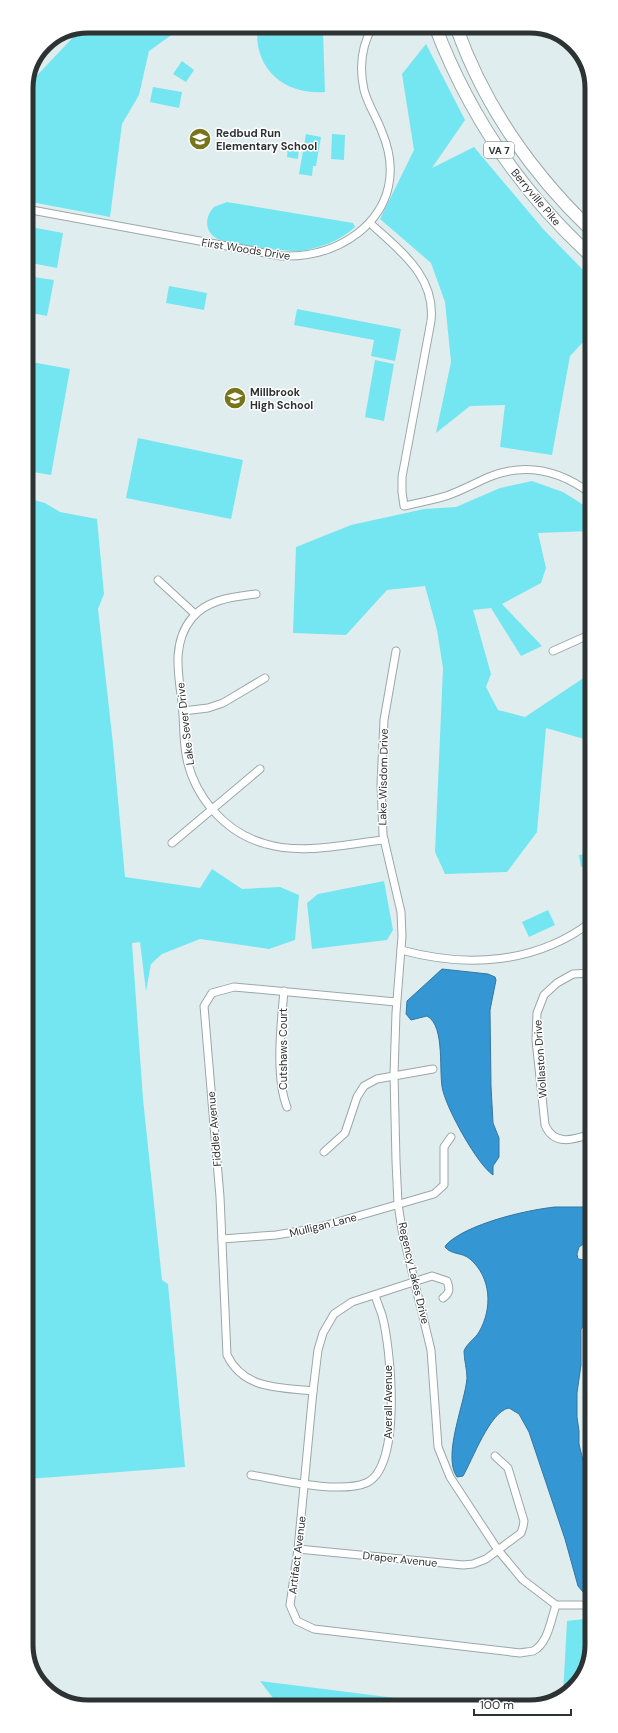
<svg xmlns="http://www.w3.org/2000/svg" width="618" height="1733" font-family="'DM Sans',sans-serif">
	<rect width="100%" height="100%" fill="#e0edee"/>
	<!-- green -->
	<g fill="#74e6f1">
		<polygon points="88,26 184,26 149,51 139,95 122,124 110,217 26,201 26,87 80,30"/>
		<path d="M305,26h14l4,4 2,62c-37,3 -68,-19 -68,-58z"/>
		<polygon points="426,44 465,120 432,168 474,147 544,230 590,277 590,341 587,338 570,356 552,455 500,447 505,405 470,406 436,433 451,362 445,302 431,263 380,219 414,150 402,74"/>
		<polygon points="182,61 194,70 186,82 173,74"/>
		<polygon points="153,87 182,92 179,108 150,102"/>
		<polygon points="306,134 321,137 316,166 313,166 312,176 299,174"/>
		<polygon points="332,134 345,135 344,160 331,159"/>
		<polygon points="288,146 299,147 298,159 287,157"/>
		<path d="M227,202l126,21 2,4c-15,14 -35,21 -55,24 -13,1 -74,-6 -84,-13 -12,-7 -11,-22 -2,-31z"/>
		<polygon points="26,226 63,233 57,268 26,262"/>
		<polygon points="26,276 54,280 47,316 26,312"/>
		<polygon points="169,286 207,293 204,310 166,303"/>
		<polygon points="297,309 401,329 395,361 371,356 374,340 294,325"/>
		<polygon points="375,360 394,364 384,421 365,417"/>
		<polygon points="26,361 70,369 51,475 27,471"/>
		<polygon points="138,438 243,460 231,519 126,498"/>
		<polygon points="532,481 563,492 590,509 590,531 538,533 546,568 541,583 502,604 542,646 521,656 491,608 473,610 491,674 486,687 498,710 525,717 591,673 591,741 546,728 537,832 507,872 445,874 435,852 443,668 437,630 425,586 387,590 346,635 293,633 296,547 351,525 424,509 456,507 500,488"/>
		<polygon points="27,498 45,503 60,512 97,519 104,594 98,609 113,744 125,877 200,888 212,869 242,889 280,887 299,895 295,940 269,949 200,939 162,954 151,964 146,991 140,942 132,943 143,1099 162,1280 168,1284 185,1467 28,1479"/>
		<polygon points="591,853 591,865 581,867 579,855"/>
		<polygon points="384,881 393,930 387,940 312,949 307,903 318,894"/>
		<polygon points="548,910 555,925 529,937 522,922"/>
		<polygon points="592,1618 592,1645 579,1683 563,1694 567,1621"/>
		<polygon points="260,1681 451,1705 279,1706"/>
	</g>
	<!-- water -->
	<g fill="#3596d4" stroke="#3378a3">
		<path d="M442,969l46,5 7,3 1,3 -6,30 1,76 2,37 6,15v19l-6,9v9c-16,-11 -45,-64 -50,-84 -5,-17 3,-65 -16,-75l-16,4 -5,-6 1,-13z"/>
		<path d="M555,1207h36v32l-12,8 -2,7 1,5 13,2 1,61 -7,2 -4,5v36l-4,28v24l2,14v13l13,53v92l-5,4 -4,-1 -5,-6 -13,-47 -36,-107 -10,-18 -10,-6c-19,3 -37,53 -46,68l-6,1c-15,-21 8,-74 10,-99 0,-9 -3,-18 -3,-27 3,-8 11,-12 15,-19 14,-24 12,-55 -9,-73 -8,-7 -19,-4 -25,-12l1,-2c20,-21 80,-35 109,-38z"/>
	</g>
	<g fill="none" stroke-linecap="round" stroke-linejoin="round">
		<!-- minor casing -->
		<g stroke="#9ba7a8" stroke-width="9">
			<g id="minor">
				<path d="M26,209l255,47c28,1 55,-6 77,-23 33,-26 40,-63 24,-101 -5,-14 -14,-27 -18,-42 -5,-23 -3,-44 9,-64"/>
				<path d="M370,223c30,28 66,53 61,98l-29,156v15l2,14c14,-3 29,-6 42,-10 15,-5 29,-13 43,-19 37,-15 70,-7 101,16"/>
				<polyline points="158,580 195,614"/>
				<path d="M256,594c-23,3 -48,5 -64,24 -20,24 -14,55 -10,84 2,17 1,35 4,52 7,42 39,79 80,90 37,11 80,0 118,-4"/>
				<polyline points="396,651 384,720 381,784 383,835 401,912 402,936 396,1013 394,1074 396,1161 398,1204 402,1230 431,1350 438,1447 450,1477 498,1550 523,1580 556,1605 592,1605"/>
				<polyline points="553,651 591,634"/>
				<polyline points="183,711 208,708 223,703 265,678"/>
				<polyline points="172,843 260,769"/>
				<path d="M401,950c66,18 135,14 190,-28"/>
				<path d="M591,973l-18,1 -16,9 -13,12 -7,18 -1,27 9,85c9,21 28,15 46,9"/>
				<path d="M284,991c-3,32 -9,87 3,116"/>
				<polyline points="324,1152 345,1133 357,1097 364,1086 377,1079 433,1069"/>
				<polyline points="222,1239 276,1235 313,1229 434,1194 444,1185 444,1147 451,1137"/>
				<path d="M443,1298c7,-5 7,-9 4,-17l-15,-5 -80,26 -18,12 -11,19 -5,17 -5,41 -15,158 -8,56 7,16 17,8 206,24c4,-1 9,-1 13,-2 15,-7 18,-32 23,-46"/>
				<path d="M313,1391c-34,-4 -69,-1 -86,-36l-7,-158 -16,-191 8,-13 22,-6 162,15"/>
				<path d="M251,1475c30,5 88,19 115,8 37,-16 25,-135 16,-168 -2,-6 -5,-13 -7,-20"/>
				<polyline points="298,1549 463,1565 473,1564 486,1559 521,1533 523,1527 524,1521 508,1468 495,1456"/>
			</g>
		</g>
		<!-- trunk casing -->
		<g stroke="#9ba7a8" stroke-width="14">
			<g id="trunk">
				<path d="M435,26c34,89 85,165 155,229"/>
				<path d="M456,26c27,77 75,146 134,203"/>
			</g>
		</g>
		<!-- minor -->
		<use href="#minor" stroke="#fff" stroke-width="7"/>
		<!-- trunk -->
		<use href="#trunk" stroke="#fff" stroke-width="12"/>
	</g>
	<!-- icons -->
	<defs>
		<g id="school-disc" transform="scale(1.15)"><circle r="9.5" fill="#76751b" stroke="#fff"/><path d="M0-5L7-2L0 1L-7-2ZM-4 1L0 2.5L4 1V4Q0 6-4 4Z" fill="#fff"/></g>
	</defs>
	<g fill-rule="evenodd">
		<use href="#school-disc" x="200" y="139"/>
		<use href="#school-disc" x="235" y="398"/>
	</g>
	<g text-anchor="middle" stroke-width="3" stroke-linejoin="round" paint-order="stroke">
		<!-- shield labels -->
		<rect fill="#fff" stroke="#6c7070" stroke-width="1" x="484" y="142" width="30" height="16" rx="3"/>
		<g font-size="10" font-weight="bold" fill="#2d3232">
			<text x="499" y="154">VA 7</text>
		</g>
		<!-- poi labels -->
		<g font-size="11" font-weight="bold" fill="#2d3232" stroke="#fff" text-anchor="start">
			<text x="216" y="137">Redbud Run<tspan x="216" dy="13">Elementary School</tspan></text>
			<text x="250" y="396">Millbrook<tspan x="250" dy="13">High School</tspan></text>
		</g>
		<!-- street labels -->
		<g font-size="11" fill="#2d3232" stroke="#fff">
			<text transform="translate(536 197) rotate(50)" y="4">Berryville Pike</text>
			<text transform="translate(246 249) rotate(9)" y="4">First Woods Drive</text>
			<text transform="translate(185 724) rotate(-97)" y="4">Lake Sever Drive</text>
			<text transform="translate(383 777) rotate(-89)" y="4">Lake Wisdom Drive</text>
			<text transform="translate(283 1049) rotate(-90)" y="4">Cutshaws Court</text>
			<text transform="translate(540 1059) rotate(-94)" y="4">Wollaston Drive</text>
			<text transform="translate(214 1129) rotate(-95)" y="4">Fiddler Avenue</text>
			<text transform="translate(323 1225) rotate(-14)" y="4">Mulligan Lane</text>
			<text transform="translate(414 1273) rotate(77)" y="4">Regency Lakes Drive</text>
			<text transform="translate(388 1402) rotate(-90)" y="4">Averall Avenue</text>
			<text transform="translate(297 1555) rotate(-83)" y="4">Artifact Avenue</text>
			<text transform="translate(400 1559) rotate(6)" y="4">Draper Avenue</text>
		</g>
	</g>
	<!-- crop -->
	<path d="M0 0H618V1733H0ZM88 33H530A55 55 0 0 1 585 88V1645A55 55 0 0 1 530 1700H88A55 55 0 0 1 33 1645V88A55 55 0 0 1 88 33Z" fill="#fff" fill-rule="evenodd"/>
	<path fill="none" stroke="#2d3232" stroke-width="5" d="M88 33H530A55 55 0 0 1 585 88V1645A55 55 0 0 1 530 1700H88A55 55 0 0 1 33 1645V88A55 55 0 0 1 88 33Z"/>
	<!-- scale -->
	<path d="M474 1709v6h97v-6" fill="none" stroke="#2d3232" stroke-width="2"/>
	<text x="480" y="1709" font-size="12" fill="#2d3232" stroke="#ffffff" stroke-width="3" paint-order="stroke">100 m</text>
</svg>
